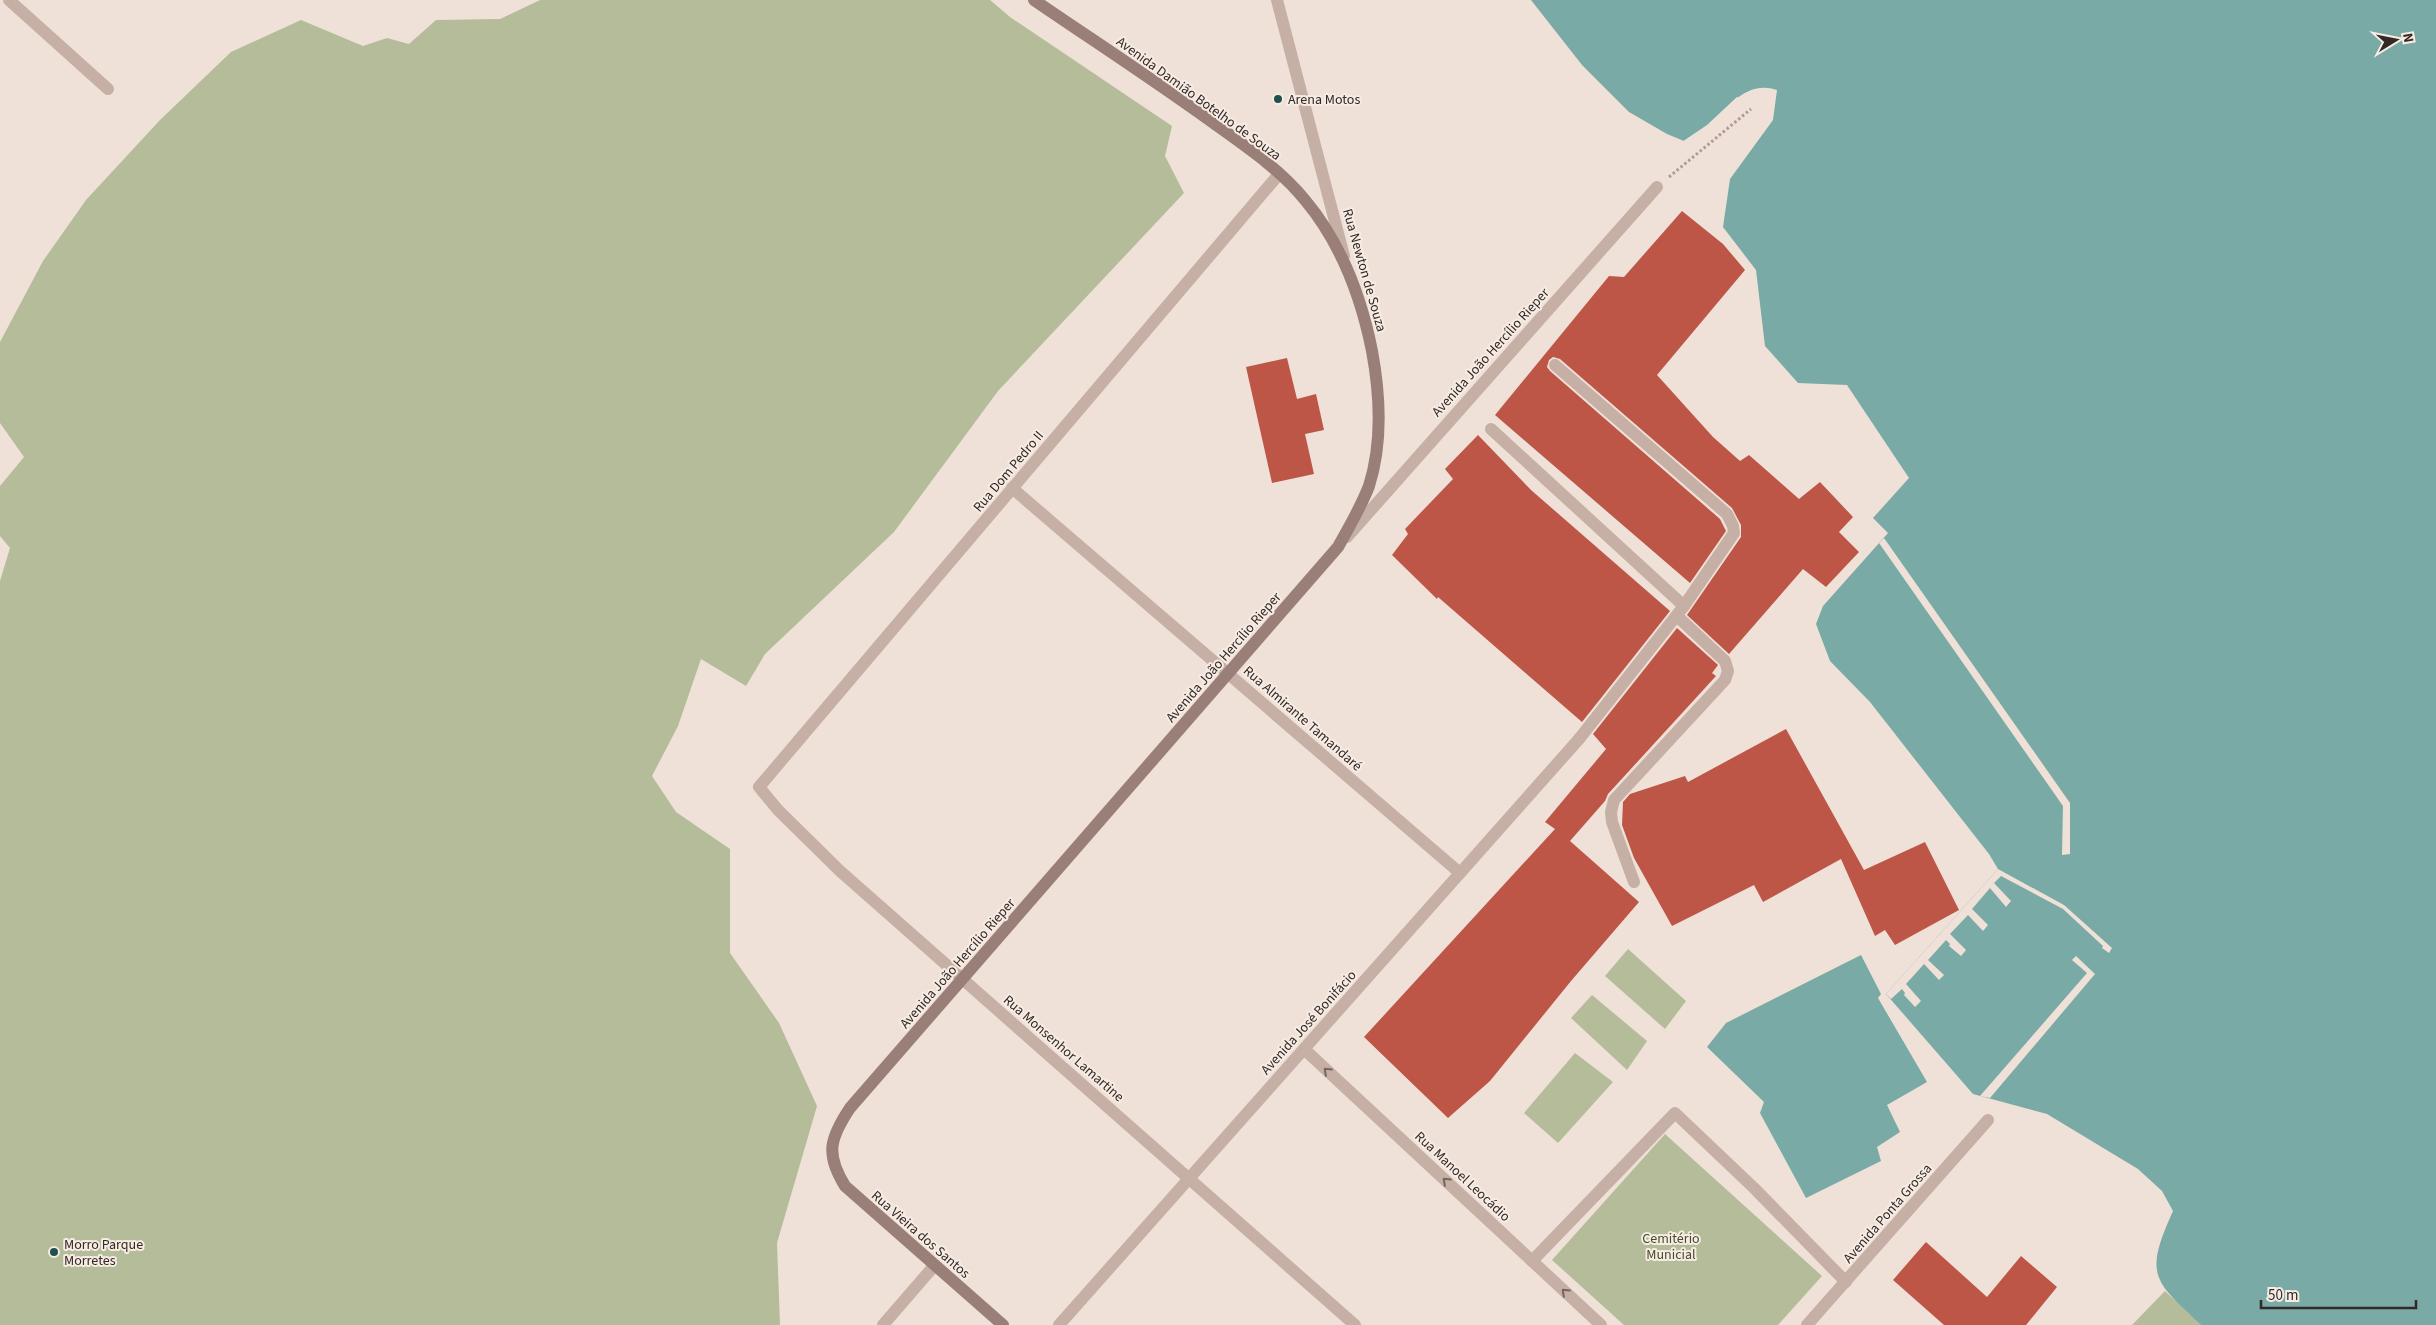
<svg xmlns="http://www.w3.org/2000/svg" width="2436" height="1325" font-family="'Source Sans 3',sans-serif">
	<rect width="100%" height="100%" fill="#efe1d8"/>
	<!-- green -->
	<g fill="#b4bc99">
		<polygon points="540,0 990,0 1010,17 1172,126 1165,156 1184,193 998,391 894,532 765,654 746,686 701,659 678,726 652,776 676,812 730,849 730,953 779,1023 817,1106 777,1243 780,1325 0,1325 0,581 10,548 0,536 0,486 24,457 0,423 0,342 43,261 86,200 160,120 231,52 301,20 363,46 387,38 409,44 436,20 500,19"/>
		<polygon points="1628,949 1686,1001 1665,1029 1605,976"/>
		<polygon points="1592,995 1647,1041 1627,1070 1571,1018"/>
		<polygon points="1575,1053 1613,1082 1558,1143 1524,1113"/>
		<polygon points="1665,1134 1822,1276 1778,1325 1624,1325 1552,1260"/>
		<polygon points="2165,1291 2201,1325 2132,1325"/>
	</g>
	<!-- water -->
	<g fill="#79aaa6">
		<path d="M1531,0h905v1325h-235c-48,-45 -57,-50 -28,-114l-11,-20 -24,-22 -91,-55 -74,-20 -87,-100 112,-125 -9,-15 -119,-152 -40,-41 -14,-37 7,-18 65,-73 -15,-15 36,-40 -62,-93 -49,-2 -33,-37 -9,-76 -33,-43 7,-48 43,-59 4,-30c-31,-10 -48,17 -69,35 -8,6 -16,10 -24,16l-17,-7 -38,-22 -47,-47z"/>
		<polygon points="1861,955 1881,994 1878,998 1927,1082 1887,1105 1900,1132 1877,1147 1881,1161 1806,1198 1760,1113 1764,1102 1707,1047 1726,1023"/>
	</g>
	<!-- pier -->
	<g fill="#efe1d8">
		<polygon points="1737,97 1741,98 1709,127 1686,143 1682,142 1707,125"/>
		<polygon points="1884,538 2070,803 2070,854 2062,855 2063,806 1879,543"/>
		<polygon points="1998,869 2064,905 2112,948 2109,953 2102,948 2103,946 2063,909 2001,876 1994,883 2011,901 2006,907 1990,888 1972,909 1988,925 1983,931 1968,915 1950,934 1966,950 1961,956 1949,946 1950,944 1946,940 1928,960 1944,975 1939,980 1924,964 1906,984 1921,1001 1915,1007 1904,995 1905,993 1902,989 1891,999 1886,994"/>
		<polygon points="2076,956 2095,974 1990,1098 1980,1096 2087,973 2072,960"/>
	</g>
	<!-- building -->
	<g fill="#bd5647">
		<polygon points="1682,211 1723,244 1745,270 1657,375 1713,437 1740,461 1749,455 1799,499 1820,482 1853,517 1839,532 1859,552 1826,587 1803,569 1729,654 1687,615 1741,537 1741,525 1732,508 1560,359 1553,357 1549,360 1547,367 1550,371 1720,519 1726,531 1690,583 1495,415 1609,276 1624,277"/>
		<polygon points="1287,358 1297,399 1316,394 1324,430 1305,434 1314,474 1272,483 1246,367"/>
		<polygon points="1478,435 1531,490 1670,611 1582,722 1438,597 1437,599 1392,555 1408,534 1405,529 1453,479 1445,469"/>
		<polygon points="1677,628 1718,665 1712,673 1716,676 1608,794 1605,801 1570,841 1639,902 1571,981 1490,1081 1448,1118 1364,1037 1555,829 1545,822 1606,749 1593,734"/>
		<polygon points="1786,729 1864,870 1925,842 1959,910 1895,945 1885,930 1875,936 1841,859 1763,902 1754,885 1672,926 1634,858 1622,825 1623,802 1630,794 1685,776 1688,782"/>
		<polygon points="1926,1242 1987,1297 2021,1256 2057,1287 2026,1325 1944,1325 1893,1280"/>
	</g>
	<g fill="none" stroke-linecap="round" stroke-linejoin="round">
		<!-- path -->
		<polyline stroke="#b19a8f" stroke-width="3" stroke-dasharray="2.5 2.5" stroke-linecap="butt" points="1669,177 1751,109"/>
		<!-- service -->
		<g stroke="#c6b0a5" stroke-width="12">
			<polyline points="1555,365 1727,514 1733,526 1734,533 1684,606"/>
			<polyline points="1491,429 1684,606 1579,739"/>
			<polyline points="1634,882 1612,822 1611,812 1614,800 1725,680 1728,671 1725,661 1677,616"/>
			<polyline points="1532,1261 1675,1113 1754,1188 1846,1282"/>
		</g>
		<!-- minor -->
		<g stroke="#c6b0a5" stroke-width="12">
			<polyline points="9,0 108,89"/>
			<polyline points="1277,0 1344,256"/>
			<polyline points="1279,174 759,787 778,810 840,871 1355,1325"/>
			<polyline points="1012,488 1460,873"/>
			<polyline points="1347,537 1657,187"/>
			<polyline points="1304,1049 1601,1325"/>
			<polyline points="883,1325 934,1266"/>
			<polyline points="1059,1325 1579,739"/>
			<polyline points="1807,1325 1988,1120"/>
		</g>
		<!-- secondary -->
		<path stroke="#997f77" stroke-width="12" d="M1003,1325l-158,-139c-20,-32 -15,-48 5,-78l488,-561c11,-20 23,-40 31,-61 14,-44 11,-92 3,-135 -11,-55 -31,-108 -67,-151 -25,-31 -61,-55 -93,-78 -58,-42 -118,-81 -178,-122"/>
	</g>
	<!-- one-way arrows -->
	<defs><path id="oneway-chevron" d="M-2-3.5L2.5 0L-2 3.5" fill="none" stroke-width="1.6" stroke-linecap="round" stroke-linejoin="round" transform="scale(1.25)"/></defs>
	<g stroke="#75655f">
		<use href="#oneway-chevron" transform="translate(1327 1071) rotate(-137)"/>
		<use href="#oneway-chevron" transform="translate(1446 1181) rotate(-137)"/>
		<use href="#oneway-chevron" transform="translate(1565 1292) rotate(-137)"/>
	</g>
	<!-- markers -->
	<g fill="#1e504e" stroke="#f7ece3" stroke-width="2">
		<circle cx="1278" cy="99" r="5"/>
		<circle cx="54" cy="1252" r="5"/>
	</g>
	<g text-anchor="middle" stroke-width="4" stroke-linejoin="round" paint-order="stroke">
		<!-- street labels -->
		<g font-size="14" fill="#322826" stroke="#f7ece3">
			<text transform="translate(1199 98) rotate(36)" y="5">Avenida Damião Botelho de Souza</text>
			<text transform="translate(1365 270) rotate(74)" y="5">Rua Newton de Souza</text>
			<text transform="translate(1490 352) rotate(-48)" y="5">Avenida João Hercílio Rieper</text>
			<text transform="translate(1008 471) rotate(-50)" y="5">Rua Dom Pedro II</text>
			<text transform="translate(1223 657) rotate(-49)" y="5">Avenida João Hercílio Rieper</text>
			<text transform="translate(1303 718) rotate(41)" y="5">Rua Almirante Tamandaré</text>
			<text transform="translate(957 963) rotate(-49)" y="5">Avenida João Hercílio Rieper</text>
			<text transform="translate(1308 1022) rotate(-48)" y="5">Avenida José Bonifácio</text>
			<text transform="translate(1064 1048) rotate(41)" y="5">Rua Monsenhor Lamartine</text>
			<text transform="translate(1463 1176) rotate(43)" y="5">Rua Manoel Leocádio</text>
			<text transform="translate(1887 1213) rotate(-49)" y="5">Avenida Ponta Grossa</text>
			<text transform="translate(921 1234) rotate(41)" y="5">Rua Vieira dos Santos</text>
		</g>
		<!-- poi labels -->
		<g font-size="14" fill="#322826" stroke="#f7ece3" text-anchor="start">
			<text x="1288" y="104">Arena Motos</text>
			<text x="64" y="1249">Morro Parque<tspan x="64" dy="16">Morretes</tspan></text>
		</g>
		<!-- park labels -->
		<g font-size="14" fill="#454e2b" stroke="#f7ece3">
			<text x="1671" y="1243">Cemitério<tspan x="1671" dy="16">Municial</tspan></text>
		</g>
	</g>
	<!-- north arrow -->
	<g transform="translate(2396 40) rotate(80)" stroke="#f7ece3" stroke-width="4" paint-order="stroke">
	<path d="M0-4L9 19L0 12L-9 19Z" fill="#322826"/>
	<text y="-8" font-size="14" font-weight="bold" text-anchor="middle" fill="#322826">N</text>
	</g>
	<!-- scale -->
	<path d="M2261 1300v8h155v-8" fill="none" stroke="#322826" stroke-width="2.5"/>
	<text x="2268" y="1300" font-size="15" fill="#322826" stroke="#f7ece3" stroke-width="4" paint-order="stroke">50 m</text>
</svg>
